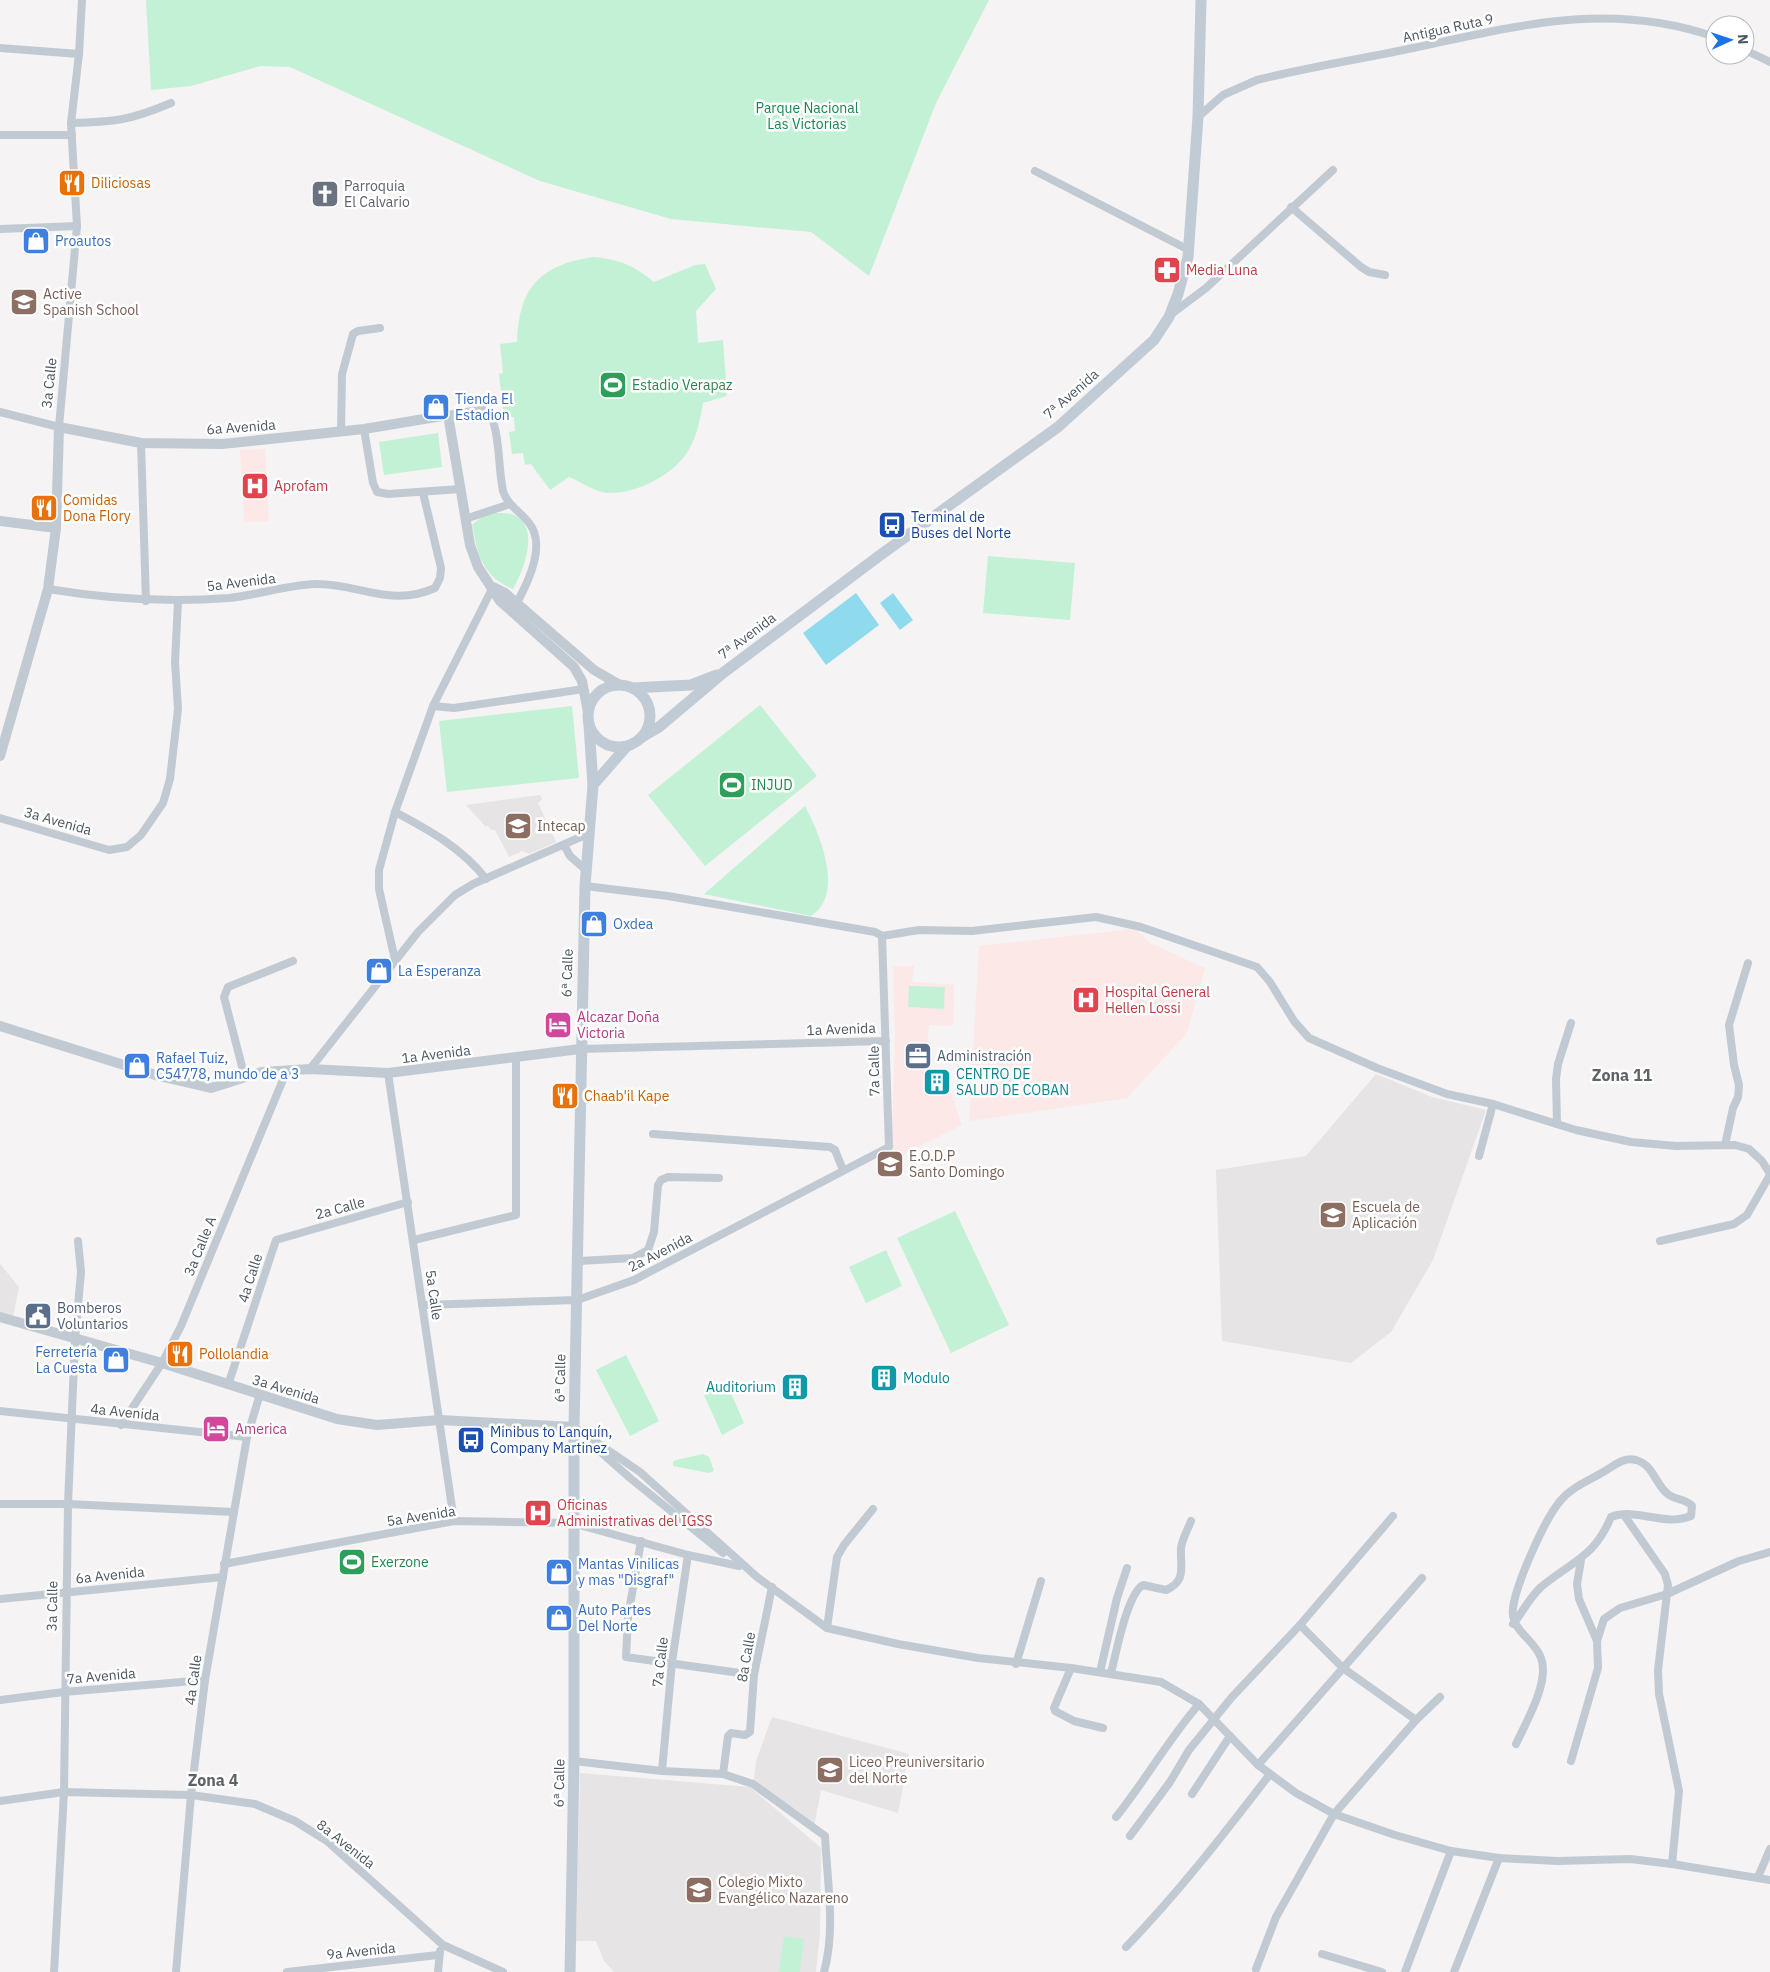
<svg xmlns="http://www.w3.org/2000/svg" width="1770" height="1972" font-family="'IBM Plex Sans',sans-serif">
	<rect width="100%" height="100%" fill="#f5f3f3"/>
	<!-- education -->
	<g fill="#e6e4e5">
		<polygon points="540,795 542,799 538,803 556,842 529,854 522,851 509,857 495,830 491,830 488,826 485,826 466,805"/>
		<polygon points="1376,1074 1432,1097 1486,1110 1433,1260 1391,1332 1351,1363 1222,1341 1216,1170 1306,1156"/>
		<polygon points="0,1264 19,1287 13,1316 0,1312"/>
		<polygon points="772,1717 909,1754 898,1813 821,1790 814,1827 751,1781 754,1779 756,1761"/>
		<polygon points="580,1773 750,1787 821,1848 820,1933 816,1972 614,1972 604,1961 596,1941 576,1941"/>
	</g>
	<!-- medical -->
	<g fill="#fce8e6">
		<polygon points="265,449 269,521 244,522 240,450"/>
		<polygon points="1135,929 1150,943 1205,968 1187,1033 1127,1098 969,1121 979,946"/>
		<polygon points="914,966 912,982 954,985 953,1026 929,1025 923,1094 951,1093 962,1125 896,1158 892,1145 895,1034 893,967"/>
	</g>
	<!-- green -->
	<g fill="#c3f1d5">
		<polygon points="146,0 989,0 936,103 869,276 811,232 671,219 540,181 290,67 260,66 191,86 151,90"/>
		<path d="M593,257c26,2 42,9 61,25l41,-17 10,-1 11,25 -20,22 2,32 25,-3 4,56 -24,7c-3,16 -6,34 -15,48 -14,24 -52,43 -80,42 -14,-1 -26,-11 -39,-16l-19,13 -19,-26 -6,1 -2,-12 -11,1 -3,-22 6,-1 -1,-14 -10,1 -5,-44 4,-1 -3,-29 17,-2c2,-55 23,-77 76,-85z"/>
		<polygon points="438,433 442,467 384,475 379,442"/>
		<path d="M493,513c7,0 16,-1 23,3 24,14 7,55 -3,73 -31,-13 -35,-34 -41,-64l8,-7z"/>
		<polygon points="988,556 1075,563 1070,620 983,613"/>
		<polygon points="760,705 817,776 705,866 648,795"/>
		<polygon points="572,706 579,778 447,792 439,721"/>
		<path d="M805,806c15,29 40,88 6,110l-107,-22z"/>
		<polygon points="909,986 945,987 944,1009 908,1007"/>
		<polygon points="955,1211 1009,1325 951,1353 897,1238"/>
		<polygon points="886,1250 902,1286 866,1303 849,1267"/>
		<polygon points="626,1355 659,1421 630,1436 596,1370"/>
		<polygon points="727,1384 744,1423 722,1435 704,1395"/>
		<polygon points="703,1454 709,1457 714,1471 709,1473 673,1466 673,1462 676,1460"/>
		<polygon points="784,1936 804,1939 800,1972 779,1972"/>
	</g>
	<!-- water -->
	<g fill="#90daee">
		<polygon points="856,593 879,625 826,665 803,633"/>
		<polygon points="893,593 913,620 900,630 880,603"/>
	</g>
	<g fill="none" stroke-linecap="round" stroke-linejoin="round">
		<!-- minor -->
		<g stroke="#c1cad2" stroke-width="8">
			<polyline points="0,48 79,54"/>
			<polyline points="1745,50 1770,62"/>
			<path d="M1198,117l25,-22 34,-15c52,-13 104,-21 156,-32 105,-22 196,-48 302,-11"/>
			<path d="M71,123c44,-1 60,-3 100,-20"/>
			<polyline points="0,135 72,135"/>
			<polyline points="1035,171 1189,250"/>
			<polyline points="1291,207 1361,267 1369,272 1385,275"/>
			<polyline points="0,229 77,226"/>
			<polyline points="1170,315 1206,288 1333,170"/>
			<polyline points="0,412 59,427 77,226 71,123 79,54 82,0"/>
			<path d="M448,415l37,-6 6,6c9,23 7,51 12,76 4,14 18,21 26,32 18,22 -2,62 -14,83"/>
			<polyline points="364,429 373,483 377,492 388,494 461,489"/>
			<polyline points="341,432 342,374 353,334 358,331 380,328"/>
			<polyline points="141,443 146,601"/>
			<polyline points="465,519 510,504"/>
			<path d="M48,589c61,10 119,14 181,9 29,-3 58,-13 86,-14 43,-1 76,24 120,4l5,-10 1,-10 -18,-75"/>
			<polyline points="433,706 454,708 584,689"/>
			<path d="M395,812c34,18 67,36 91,67"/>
			<polyline points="0,818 109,850 127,847 141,835 163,803 170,779 178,709 175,662 178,601"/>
			<polyline points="564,845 570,856 587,871"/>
			<polyline points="585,886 668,896 875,932 882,936 919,930 972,931 1096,917 1141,927 1257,967 1270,982 1294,1021 1309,1038 1377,1068 1447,1094 1493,1104 1576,1130 1631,1142 1676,1146 1735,1145 1749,1149 1762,1161 1770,1174"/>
			<polyline points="395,960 379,889 379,870 395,812 433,706 493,587"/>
			<polyline points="580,1049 886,1041"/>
			<polyline points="310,1069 418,932 455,895 473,884 590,833"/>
			<polyline points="388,1073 454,1521"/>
			<polyline points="245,1078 224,997 228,987 293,961"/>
			<polyline points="1557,1124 1556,1079 1558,1064 1571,1023"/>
			<polyline points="653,1134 830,1147 835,1150 843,1170"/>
			<polyline points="1725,1145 1733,1108 1738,1097 1739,1085 1734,1065 1729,1025 1748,963"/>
			<polyline points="1479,1156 1493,1104"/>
			<polyline points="414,1240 516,1215 516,1058"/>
			<polyline points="1660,1241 1734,1224 1747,1215 1770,1175"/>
			<polyline points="579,1261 633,1258 648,1250 654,1232 658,1185 661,1180 668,1177 719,1178"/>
			<polyline points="422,1305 577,1300 634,1280 889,1147 882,936"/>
			<polyline points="228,1385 276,1240 408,1202"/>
			<polyline points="0,1411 247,1437"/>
			<polyline points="121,1425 162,1363 181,1326 287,1070"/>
			<polyline points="574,1427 640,1472 757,1577 827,1628 898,1644 978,1658 1071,1668 1161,1682 1199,1704 1258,1765 1296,1793 1334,1814 1395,1835 1451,1851 1499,1858 1557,1861 1630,1859 1672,1864 1770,1880"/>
			<polyline points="595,1447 630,1478 723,1553"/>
			<polyline points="0,1504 68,1504 233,1512"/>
			<polyline points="1624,1515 1665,1574 1668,1585 1658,1670 1659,1694 1679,1791 1672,1864"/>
			<polyline points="641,1541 628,1617 626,1657 754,1675"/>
			<polyline points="1581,1560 1577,1584 1579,1599 1597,1641"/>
			<polyline points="224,1564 454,1521 572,1523 688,1555 739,1566"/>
			<polyline points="0,1599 223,1577"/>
			<path d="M1513,1624c9,-11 17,-27 28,-37 31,-26 53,-29 70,-70 25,-10 53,10 80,-1l1,-10c-7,-8 -14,-5 -23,-11 -14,-10 -15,-30 -33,-35 -13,-3 -21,5 -31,11 -15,9 -33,16 -44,29 -16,18 -45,84 -48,108 -3,23 21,30 28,50 9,24 -15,64 -25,86"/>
			<polyline points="1300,1625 1343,1668 1416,1720"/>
			<polyline points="827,1628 837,1557 844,1545 873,1509"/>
			<polyline points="1016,1664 1041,1581"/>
			<polyline points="1071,1668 1054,1708 1055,1711 1074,1721 1103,1728"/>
			<polyline points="1100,1672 1117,1598 1127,1568"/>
			<path d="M1111,1673c5,-19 16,-79 32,-88l23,5c21,-9 14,-23 15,-42 1,-9 7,-19 10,-27"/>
			<polyline points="0,1700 64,1692 205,1680"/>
			<path d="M574,1761l88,10 61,3 30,10 72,52c2,44 11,93 -1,136"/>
			<polyline points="1571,1761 1598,1668 1597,1641 1604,1619 1620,1608 1667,1594 1739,1561 1770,1552"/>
			<polyline points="1258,1765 1422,1578"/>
			<polyline points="662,1771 672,1662 688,1555"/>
			<polyline points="723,1774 728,1736 731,1733 745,1735 750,1732 754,1675 772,1587"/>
			<polyline points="1192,1794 1230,1736"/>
			<polyline points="0,1801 64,1792 191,1795 255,1804 295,1821 327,1841 443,1945 503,1972"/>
			<path d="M1116,1817c29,-36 52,-77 83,-113"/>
			<polyline points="1130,1836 1170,1782 1189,1750 1232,1697 1300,1625 1393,1516"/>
			<polyline points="1758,1877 1770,1849"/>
			<path d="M1126,1947c52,-54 98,-113 144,-173"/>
			<polyline points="1322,1954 1382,1972"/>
			<polyline points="1256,1969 1276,1917 1334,1814 1416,1720 1440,1697"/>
			<polyline points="54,1972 64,1792 68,1504 75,1340 81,1272 78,1241"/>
			<polyline points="176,1972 191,1795 205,1680 247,1437 260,1394"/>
			<polyline points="287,1972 438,1955"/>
			<polyline points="438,1972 440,1951"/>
			<polyline points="1405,1972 1451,1851"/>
			<polyline points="1454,1972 1499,1858"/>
		</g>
		<!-- tertiary -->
		<g stroke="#c1cad2" stroke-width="10">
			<polyline points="0,521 56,528"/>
			<polyline points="493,587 505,593 594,670 620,685"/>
			<polyline points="0,756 48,589 56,528 59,427 141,443 222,444 364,429 448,415 470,545 478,567 500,601 574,667 582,681 588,712"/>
			<polyline points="0,1026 159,1076 211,1088 262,1072 310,1069 388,1073 580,1049"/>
			<polyline points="0,1317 162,1363 337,1419 377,1425 440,1420 574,1427"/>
		</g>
		<!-- secondary -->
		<g stroke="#c1cbd6" stroke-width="11">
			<circle cx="619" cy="716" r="31"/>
			<polyline points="632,688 691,685 717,675"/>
			<polyline points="642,737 659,727 723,673 879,556 1058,427 1154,340 1169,317 1178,294 1188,257 1198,117 1201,0"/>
			<polyline points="593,785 627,746"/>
			<polyline points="570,1972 574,1761 574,1427 585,886 593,785 589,725"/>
		</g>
	</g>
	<!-- icons -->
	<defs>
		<g id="restaurant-square" transform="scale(1.4375)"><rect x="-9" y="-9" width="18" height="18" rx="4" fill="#e8710a" stroke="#fff"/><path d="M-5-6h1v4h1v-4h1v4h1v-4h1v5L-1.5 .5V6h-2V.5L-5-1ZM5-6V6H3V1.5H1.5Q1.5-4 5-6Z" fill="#fff"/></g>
		<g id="church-square" transform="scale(1.4375)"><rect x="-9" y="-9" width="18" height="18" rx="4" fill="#6b7280" stroke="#fff"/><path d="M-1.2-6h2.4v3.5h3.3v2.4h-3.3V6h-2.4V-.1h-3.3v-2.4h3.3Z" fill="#fff"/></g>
		<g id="shop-square" transform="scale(1.4375)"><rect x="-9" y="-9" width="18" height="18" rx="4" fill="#3f7fe0" stroke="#fff"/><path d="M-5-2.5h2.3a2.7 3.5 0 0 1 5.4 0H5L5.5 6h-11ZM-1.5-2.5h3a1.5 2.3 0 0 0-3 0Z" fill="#fff"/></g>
		<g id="pharmacy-square" transform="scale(1.4375)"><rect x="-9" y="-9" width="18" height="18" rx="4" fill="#e0444e" stroke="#fff"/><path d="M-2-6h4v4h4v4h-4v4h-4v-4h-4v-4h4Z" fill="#fff"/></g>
		<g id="school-square" transform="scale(1.4375)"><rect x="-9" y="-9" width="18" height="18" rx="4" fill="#8d6e63" stroke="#fff"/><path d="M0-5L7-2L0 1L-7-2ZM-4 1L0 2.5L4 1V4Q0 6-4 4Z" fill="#fff"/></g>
		<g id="stadium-square" transform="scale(1.4375)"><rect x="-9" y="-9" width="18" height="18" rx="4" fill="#2e9e5b" stroke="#fff"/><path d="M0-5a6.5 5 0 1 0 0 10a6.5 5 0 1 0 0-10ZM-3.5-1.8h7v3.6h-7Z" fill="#fff"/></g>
		<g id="hospital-square" transform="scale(1.4375)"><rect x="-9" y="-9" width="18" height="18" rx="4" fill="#e0444e" stroke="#fff"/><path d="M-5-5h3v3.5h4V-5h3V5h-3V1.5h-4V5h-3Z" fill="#fff"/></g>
		<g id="bus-square" transform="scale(1.4375)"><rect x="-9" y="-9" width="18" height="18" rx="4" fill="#1a4fb4" stroke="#fff"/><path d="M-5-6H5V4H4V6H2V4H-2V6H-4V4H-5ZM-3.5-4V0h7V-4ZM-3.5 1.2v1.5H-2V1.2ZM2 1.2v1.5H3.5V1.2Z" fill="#fff"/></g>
		<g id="university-square" transform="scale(1.4375)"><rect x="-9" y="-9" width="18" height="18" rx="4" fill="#8d6e63" stroke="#fff"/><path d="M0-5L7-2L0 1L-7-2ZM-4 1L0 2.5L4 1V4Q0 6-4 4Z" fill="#fff"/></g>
		<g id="hotel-square" transform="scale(1.4375)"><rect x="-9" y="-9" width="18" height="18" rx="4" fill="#d1479c" stroke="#fff"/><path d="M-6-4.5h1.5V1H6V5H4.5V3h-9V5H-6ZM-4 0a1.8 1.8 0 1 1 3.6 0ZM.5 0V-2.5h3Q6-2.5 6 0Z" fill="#fff"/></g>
		<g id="office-square" transform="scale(1.4375)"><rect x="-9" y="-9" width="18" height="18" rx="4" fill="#5c6f8a" stroke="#fff"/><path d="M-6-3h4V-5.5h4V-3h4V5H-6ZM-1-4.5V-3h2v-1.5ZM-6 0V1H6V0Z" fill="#fff"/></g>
		<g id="building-square" transform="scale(1.4375)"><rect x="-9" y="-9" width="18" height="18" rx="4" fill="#0f9aa8" stroke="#fff"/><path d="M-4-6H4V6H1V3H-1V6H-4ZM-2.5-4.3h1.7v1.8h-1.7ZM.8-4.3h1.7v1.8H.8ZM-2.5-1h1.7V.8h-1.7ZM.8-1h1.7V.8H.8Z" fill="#fff"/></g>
		<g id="civic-square" transform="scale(1.4375)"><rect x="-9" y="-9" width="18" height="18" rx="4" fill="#5c6f8a" stroke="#fff"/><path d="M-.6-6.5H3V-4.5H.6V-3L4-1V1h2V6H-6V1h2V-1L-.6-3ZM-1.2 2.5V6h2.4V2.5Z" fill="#fff"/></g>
	</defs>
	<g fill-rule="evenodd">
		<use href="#restaurant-square" x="72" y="183"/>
		<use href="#church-square" x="325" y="194"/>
		<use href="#shop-square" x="36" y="241"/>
		<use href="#pharmacy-square" x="1167" y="270"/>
		<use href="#school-square" x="24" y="302"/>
		<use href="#stadium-square" x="613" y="385"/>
		<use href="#shop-square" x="436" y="407"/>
		<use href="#hospital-square" x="255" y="486"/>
		<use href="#restaurant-square" x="44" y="508"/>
		<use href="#bus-square" x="892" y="525"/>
		<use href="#stadium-square" x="732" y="785"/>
		<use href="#university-square" x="518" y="826"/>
		<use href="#shop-square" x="594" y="924"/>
		<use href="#shop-square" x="379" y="971"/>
		<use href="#hospital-square" x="1086" y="1000"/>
		<use href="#hotel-square" x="558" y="1025"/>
		<use href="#office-square" x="918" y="1056"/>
		<use href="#shop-square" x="137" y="1066"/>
		<use href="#building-square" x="937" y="1082"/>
		<use href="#restaurant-square" x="565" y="1096"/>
		<use href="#school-square" x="890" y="1164"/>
		<use href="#school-square" x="1333" y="1215"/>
		<use href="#civic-square" x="38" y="1316"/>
		<use href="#restaurant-square" x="180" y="1354"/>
		<use href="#shop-square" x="116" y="1360"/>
		<use href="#building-square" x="884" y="1378"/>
		<use href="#building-square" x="795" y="1387"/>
		<use href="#hotel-square" x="216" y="1429"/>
		<use href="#bus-square" x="471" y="1440"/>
		<use href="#hospital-square" x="538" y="1513"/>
		<use href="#stadium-square" x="352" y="1562"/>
		<use href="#shop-square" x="559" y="1572"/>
		<use href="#shop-square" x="559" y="1618"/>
		<use href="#school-square" x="830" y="1770"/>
		<use href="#university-square" x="699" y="1890"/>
	</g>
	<g text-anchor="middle" stroke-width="5" stroke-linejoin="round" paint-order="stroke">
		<!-- street labels -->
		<g font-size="14" fill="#4a5661" stroke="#fff">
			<text transform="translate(1448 28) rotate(-12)" y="5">Antigua Ruta 9</text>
			<text transform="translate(49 383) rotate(-84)" y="5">3a Calle</text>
			<text transform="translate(1071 394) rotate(-41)" y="5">7ª Avenida</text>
			<text transform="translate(241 427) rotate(-4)" y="5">6a Avenida</text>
			<text transform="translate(241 582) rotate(-7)" y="5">5a Avenida</text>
			<text transform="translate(747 636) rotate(-37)" y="5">7ª Avenida</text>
			<text transform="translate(58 821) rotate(16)" y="5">3a Avenida</text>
			<text transform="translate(567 973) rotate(-88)" y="5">6ª Calle</text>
			<text transform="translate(841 1029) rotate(-2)" y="5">1a Avenida</text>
			<text transform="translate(436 1054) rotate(-7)" y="5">1a Avenida</text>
			<text transform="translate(874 1071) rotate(-91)" y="5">7a Calle</text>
			<text transform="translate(340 1208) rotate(-15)" y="5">2a Calle</text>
			<text transform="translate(200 1246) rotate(-68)" y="5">3a Calle A</text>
			<text transform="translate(660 1252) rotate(-27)" y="5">2a Avenida</text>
			<text transform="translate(250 1278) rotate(-72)" y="5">4a Calle</text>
			<text transform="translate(434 1295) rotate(82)" y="5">5a Calle</text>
			<text transform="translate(560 1378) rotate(-89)" y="5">6ª Calle</text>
			<text transform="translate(286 1389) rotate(17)" y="5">3a Avenida</text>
			<text transform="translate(125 1412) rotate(6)" y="5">4a Avenida</text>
			<text transform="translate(421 1516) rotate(-9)" y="5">5a Avenida</text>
			<text transform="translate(110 1575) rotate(-6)" y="5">6a Avenida</text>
			<text transform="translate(52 1606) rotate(-89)" y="5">3a Calle</text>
			<text transform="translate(746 1657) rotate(-80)" y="5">8a Calle</text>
			<text transform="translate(660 1662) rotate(-83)" y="5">7a Calle</text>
			<text transform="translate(101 1676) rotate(-5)" y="5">7a Avenida</text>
			<text transform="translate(193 1680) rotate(-82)" y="5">4a Calle</text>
			<text transform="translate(559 1783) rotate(-89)" y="5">6ª Calle</text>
			<text transform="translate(346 1844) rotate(38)" y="5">8a Avenida</text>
			<text transform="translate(361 1951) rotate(-6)" y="5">9a Avenida</text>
		</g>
		<!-- park labels -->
		<g font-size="14" fill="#17864f" stroke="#fff">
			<text x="807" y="113">Parque Nacional<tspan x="807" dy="16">Las Victorias</tspan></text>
		</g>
		<!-- food labels -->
		<g font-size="14" fill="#c56008" stroke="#fff" text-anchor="start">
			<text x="91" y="188">Diliciosas</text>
			<text x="63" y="505">Comidas<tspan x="63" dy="16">Dona Flory</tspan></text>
			<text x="584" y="1101">Chaab'il Kape</text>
			<text x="199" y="1359">Pollolandia</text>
		</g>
		<!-- worship labels -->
		<g font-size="14" fill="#5b616d" stroke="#fff" text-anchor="start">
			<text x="344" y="191">Parroquia<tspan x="344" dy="16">El Calvario</tspan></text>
		</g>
		<!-- shop labels -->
		<g font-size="14" fill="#366cbe" stroke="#fff" text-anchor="start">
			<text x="55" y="246">Proautos</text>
			<text x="455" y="404">Tienda El<tspan x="455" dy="16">Estadion</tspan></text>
			<text x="613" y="929">Oxdea</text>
			<text x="398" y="976">La Esperanza</text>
			<text x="156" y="1063">Rafael Tuiz,<tspan x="156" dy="16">C54778, mundo de a 3</tspan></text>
			<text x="97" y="1357" text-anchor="end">Ferretería<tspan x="97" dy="16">La Cuesta</tspan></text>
			<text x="578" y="1569">Mantas Vinilicas<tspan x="578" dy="16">y mas "Disgraf"</tspan></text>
			<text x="578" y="1615">Auto Partes<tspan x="578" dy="16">Del Norte</tspan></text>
		</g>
		<!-- health labels -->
		<g font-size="14" fill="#be3a42" stroke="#fff" text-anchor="start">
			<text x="1186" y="275">Media Luna</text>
			<text x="274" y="491">Aprofam</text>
			<text x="1105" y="997">Hospital General<tspan x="1105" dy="16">Hellen Lossi</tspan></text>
			<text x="557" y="1510">Oficinas<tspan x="557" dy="16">Administrativas del IGSS</tspan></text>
		</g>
		<!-- education labels -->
		<g font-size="14" fill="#785e54" stroke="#fff" text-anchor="start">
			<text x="43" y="299">Active<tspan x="43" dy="16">Spanish School</tspan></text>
			<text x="537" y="831">Intecap</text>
			<text x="909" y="1161">E.O.D.P<tspan x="909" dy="16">Santo Domingo</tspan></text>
			<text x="1352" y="1212">Escuela de<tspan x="1352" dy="16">Aplicación</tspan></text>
			<text x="849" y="1767">Liceo Preuniversitario<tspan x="849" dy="16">del Norte</tspan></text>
			<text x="718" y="1887">Colegio Mixto<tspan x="718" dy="16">Evangélico Nazareno</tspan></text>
		</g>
		<!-- leisure labels -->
		<g font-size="14" fill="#27864d" stroke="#fff" text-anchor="start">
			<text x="632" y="390">Estadio Verapaz</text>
			<text x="751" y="790">INJUD</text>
			<text x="371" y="1567">Exerzone</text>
		</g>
		<!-- transit labels -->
		<g font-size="14" fill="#164399" stroke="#fff" text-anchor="start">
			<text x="911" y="522">Terminal de<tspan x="911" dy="16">Buses del Norte</tspan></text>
			<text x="490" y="1437">Minibus to Lanquín,<tspan x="490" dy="16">Company Martinez</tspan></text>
		</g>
		<!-- hotel labels -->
		<g font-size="14" fill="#b23c85" stroke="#fff" text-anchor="start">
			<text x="577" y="1022">Alcazar Doña<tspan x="577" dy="16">Victoria</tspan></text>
			<text x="235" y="1434">America</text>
		</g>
		<!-- service labels -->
		<g font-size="14" fill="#4e5e75" stroke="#fff" text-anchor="start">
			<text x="937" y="1061">Administración</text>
			<text x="57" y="1313">Bomberos<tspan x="57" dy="16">Voluntarios</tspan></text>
		</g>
		<!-- culture labels -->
		<g font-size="14" fill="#0d838f" stroke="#fff" text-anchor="start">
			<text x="956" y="1079">CENTRO DE<tspan x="956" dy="16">SALUD DE COBAN</tspan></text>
			<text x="903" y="1383">Modulo</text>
			<text x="776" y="1392" text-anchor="end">Auditorium</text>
		</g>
		<!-- quarter labels -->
		<g font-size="16" font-weight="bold" fill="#5f6368" stroke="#fff">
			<text x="1622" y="1081">Zona 11</text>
			<text x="213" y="1786">Zona 4</text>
		</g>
	</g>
	<!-- north arrow -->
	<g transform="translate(1730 40) rotate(87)"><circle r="24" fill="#ffffff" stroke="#b7bbc0"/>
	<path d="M0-4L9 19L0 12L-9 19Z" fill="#1a73e8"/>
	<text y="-8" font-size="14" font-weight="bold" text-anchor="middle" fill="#4a5661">N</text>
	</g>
</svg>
